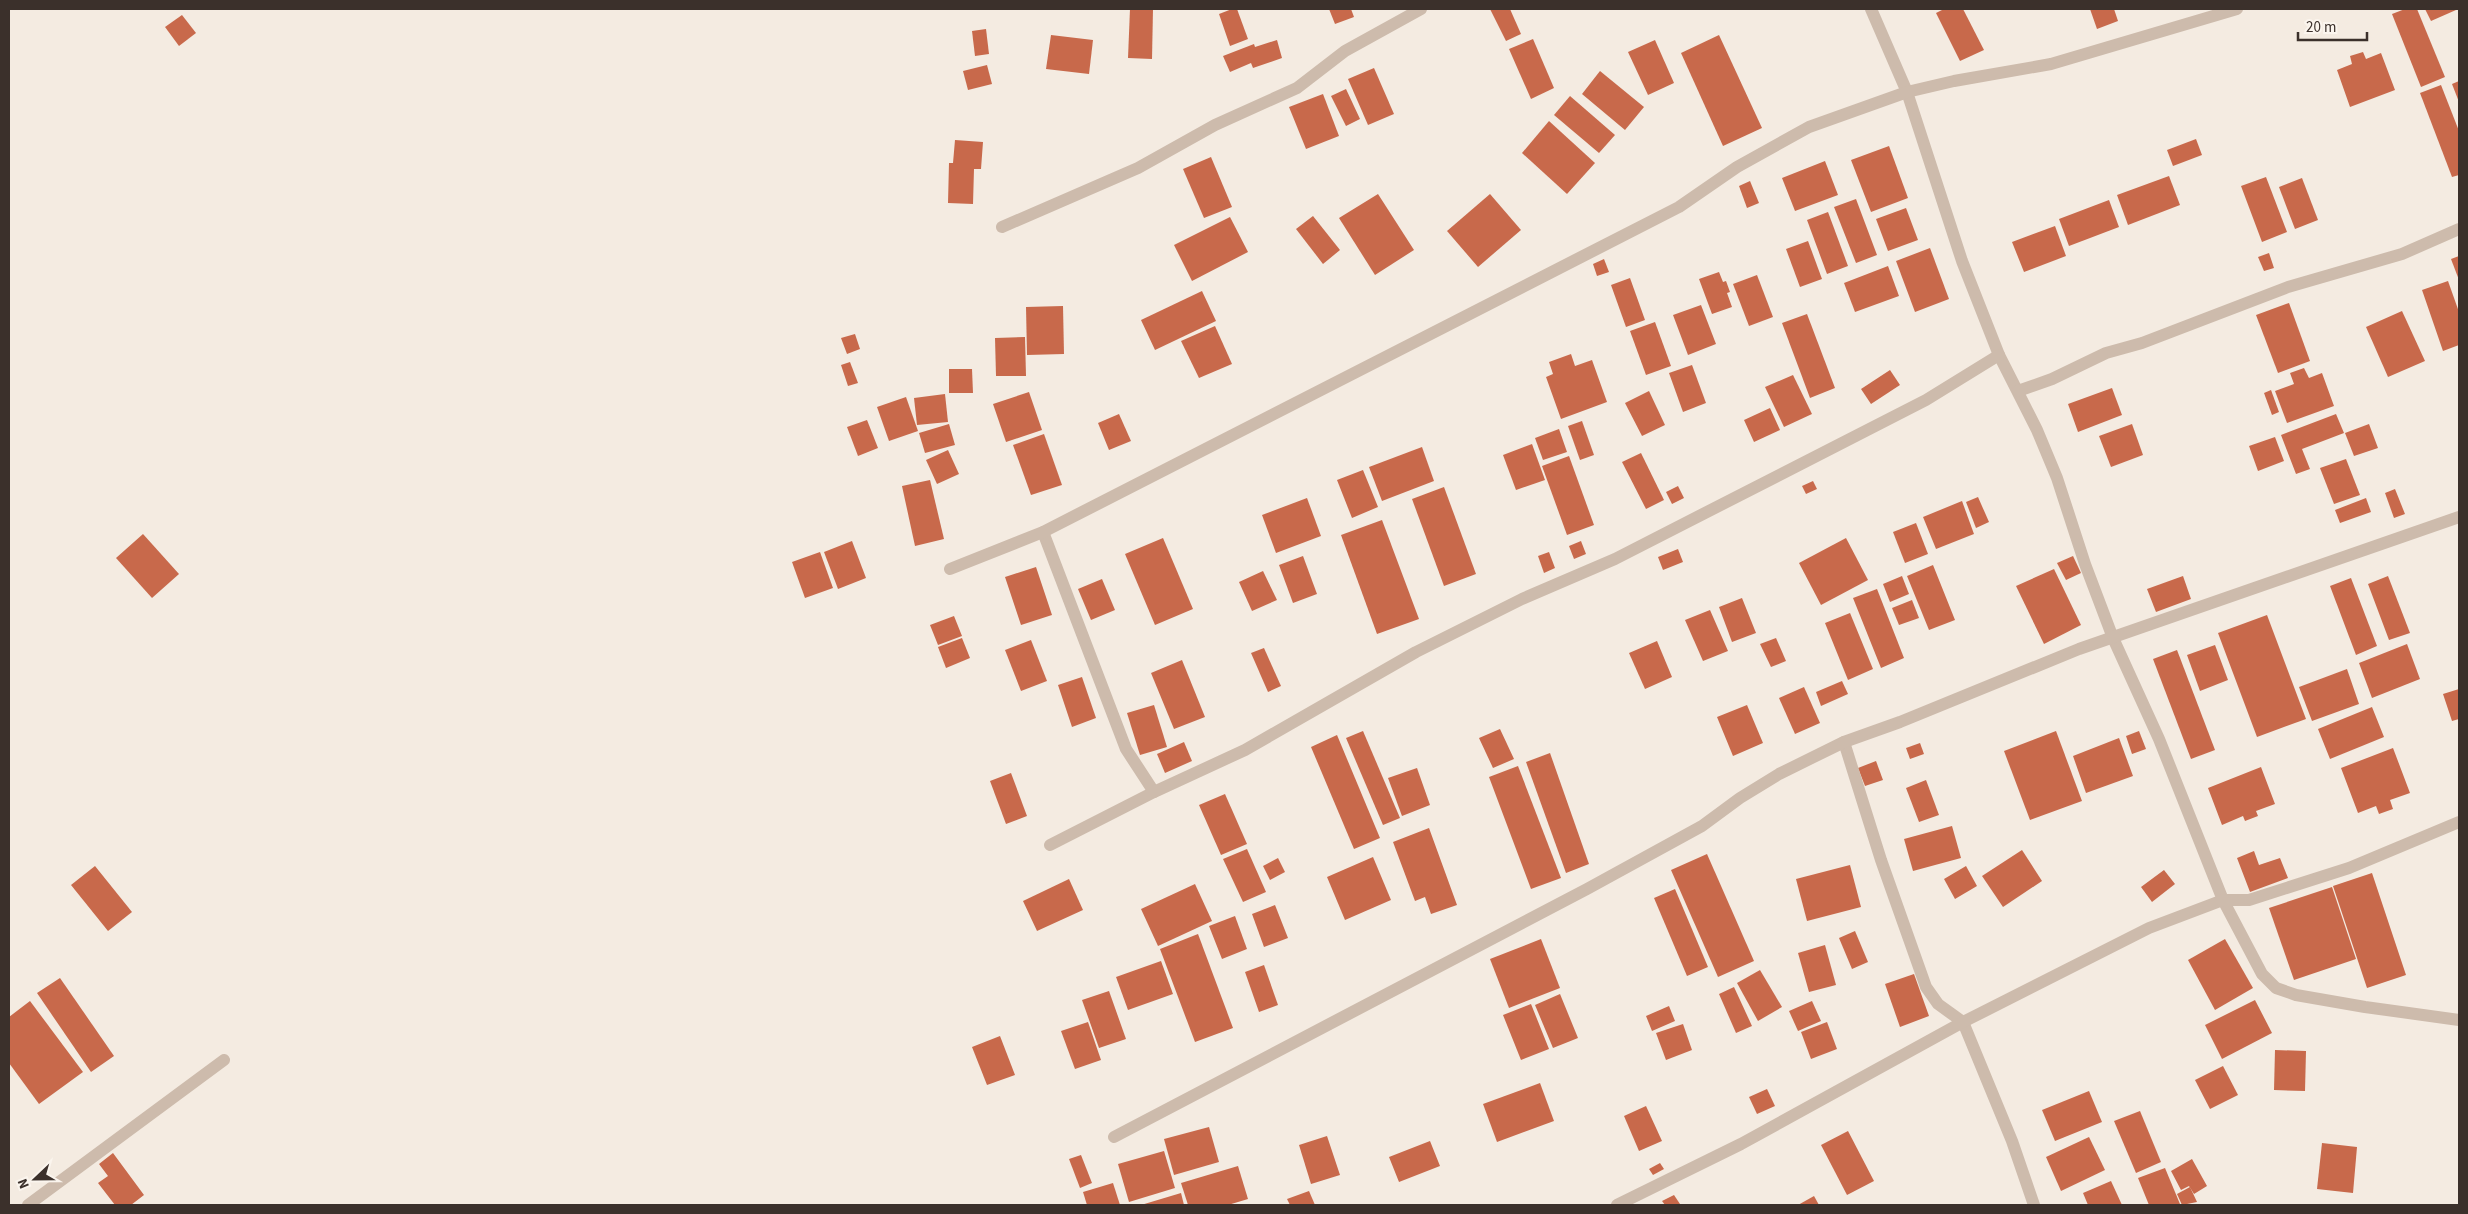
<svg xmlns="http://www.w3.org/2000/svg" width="2468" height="1214" font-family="'Source Sans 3',sans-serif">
	<rect width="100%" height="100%" fill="#f4ebe1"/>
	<!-- building -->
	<g fill="#c8694b">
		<polygon points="1130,9 1153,9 1152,59 1128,58"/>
		<polygon points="1232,9 1237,9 1248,39 1230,46 1219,14"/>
		<polygon points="1329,9 1351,9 1354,17 1335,24"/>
		<polygon points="1490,9 1510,9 1521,34 1506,41"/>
		<polygon points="1944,9 1963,9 1984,50 1960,61 1936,13"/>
		<polygon points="2090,9 2114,9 2118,21 2097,29"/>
		<polygon points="2405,9 2417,9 2445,77 2421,87 2392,14"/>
		<polygon points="2425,9 2456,9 2456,10 2431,21"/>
		<polygon points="182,15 196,33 179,46 165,27"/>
		<polygon points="986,29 989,54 975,56 972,31"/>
		<polygon points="1051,35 1093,40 1089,74 1046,69"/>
		<polygon points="1719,35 1762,128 1723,146 1681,53"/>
		<polygon points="1533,39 1554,88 1531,99 1509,49"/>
		<polygon points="1277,40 1282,58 1253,68 1251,63 1230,72 1223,56 1254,44 1255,47"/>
		<polygon points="1655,40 1674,83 1648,95 1628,52"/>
		<polygon points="2363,52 2366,59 2381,53 2395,90 2350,107 2337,70 2352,64 2350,56"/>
		<polygon points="987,65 992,84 968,90 963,71"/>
		<polygon points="1374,68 1394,114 1368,125 1348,79"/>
		<polygon points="1600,71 1644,107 1625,130 1582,94"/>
		<polygon points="2459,81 2459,102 2452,84"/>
		<polygon points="2441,85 2459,131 2459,175 2452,177 2420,93"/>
		<polygon points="1346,89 1360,119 1346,126 1331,96"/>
		<polygon points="1323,94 1339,136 1306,149 1289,107"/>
		<polygon points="1570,96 1615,135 1599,153 1554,115"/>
		<polygon points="1549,121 1595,163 1567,194 1522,153"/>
		<polygon points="2196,139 2202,155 2173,166 2167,150"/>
		<polygon points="955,140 983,142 981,169 974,169 973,204 948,203 949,163 953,163"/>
		<polygon points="1889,146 1908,198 1871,212 1851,160"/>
		<polygon points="1211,157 1232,207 1204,218 1183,169"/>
		<polygon points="1825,161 1838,195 1795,211 1782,178"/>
		<polygon points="2169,176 2180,205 2128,225 2117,195"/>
		<polygon points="2266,177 2287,232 2262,242 2241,186"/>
		<polygon points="2302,178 2318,220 2295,229 2279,187"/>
		<polygon points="1750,181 1759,203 1747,208 1739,186"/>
		<polygon points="1378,194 1414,250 1375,275 1339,218"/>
		<polygon points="1490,194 1521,230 1478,267 1447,231"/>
		<polygon points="1856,199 1877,255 1856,263 1834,207"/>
		<polygon points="2109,200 2119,227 2069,246 2059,219"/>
		<polygon points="1906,208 1918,240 1888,251 1876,219"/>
		<polygon points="1828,212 1848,266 1827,274 1807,220"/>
		<polygon points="1313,216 1340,250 1323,264 1296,229"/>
		<polygon points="1230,217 1248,252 1192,281 1174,245"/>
		<polygon points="2055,226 2066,256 2024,272 2012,242"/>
		<polygon points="1808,241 1822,279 1800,287 1786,249"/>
		<polygon points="1930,248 1949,299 1915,312 1896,261"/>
		<polygon points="2269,253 2274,268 2264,271 2258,257"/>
		<polygon points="2459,256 2459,280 2451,259"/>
		<polygon points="1604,259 1609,272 1597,276 1593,264"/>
		<polygon points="1888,266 1899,296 1855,312 1844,283"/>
		<polygon points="1719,272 1723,282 1726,281 1730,292 1727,293 1732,307 1712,314 1699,279"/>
		<polygon points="1757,275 1773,317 1749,326 1733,284"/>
		<polygon points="1630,278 1645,320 1626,327 1611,285"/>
		<polygon points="2448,281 2459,312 2459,345 2443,351 2422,290"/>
		<polygon points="1202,291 1216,321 1155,350 1141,320"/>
		<polygon points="2289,303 2310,361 2278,373 2256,315"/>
		<polygon points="1701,305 1716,344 1688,355 1673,315"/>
		<polygon points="1063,306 1064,354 1027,355 1026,307"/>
		<polygon points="2402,311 2425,361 2388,377 2366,327"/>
		<polygon points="1807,314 1835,388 1810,398 1782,323"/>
		<polygon points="1655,322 1671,366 1646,375 1630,331"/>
		<polygon points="1215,326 1232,364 1199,378 1181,341"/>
		<polygon points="855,334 860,349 847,354 841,338"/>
		<polygon points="1025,337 1026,376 996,376 995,338"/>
		<polygon points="1571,354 1575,366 1592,360 1607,402 1561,419 1546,377 1553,374 1549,362"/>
		<polygon points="850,362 858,383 848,386 841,365"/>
		<polygon points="1692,365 1706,403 1683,412 1669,373"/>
		<polygon points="2304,368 2309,378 2322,373 2334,406 2287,423 2275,391 2294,384 2290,373"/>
		<polygon points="949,369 972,369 973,393 949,393"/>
		<polygon points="1890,370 1900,385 1871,404 1861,389"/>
		<polygon points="1793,375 1812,414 1784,427 1765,387"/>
		<polygon points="2112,388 2122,415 2078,432 2068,404"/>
		<polygon points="2271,390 2279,412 2272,415 2264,393"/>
		<polygon points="1649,391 1665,425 1642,436 1625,403"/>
		<polygon points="1029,392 1042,430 1006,442 993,404"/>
		<polygon points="945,394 948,422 917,425 914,398"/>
		<polygon points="906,397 918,431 889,441 877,407"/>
		<polygon points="1770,408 1780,430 1754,442 1744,420"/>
		<polygon points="1119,414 1131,441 1109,450 1098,423"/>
		<polygon points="2336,414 2344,433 2302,449 2310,469 2296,474 2281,435"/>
		<polygon points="867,420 878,448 858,456 847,427"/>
		<polygon points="1582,421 1594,455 1580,460 1568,426"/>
		<polygon points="949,424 955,445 925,453 919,433"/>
		<polygon points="2132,424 2143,455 2111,467 2099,436"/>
		<polygon points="2369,424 2378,448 2354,456 2345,433"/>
		<polygon points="1559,429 1567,452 1543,460 1535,438"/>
		<polygon points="1044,434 1062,485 1031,495 1013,445"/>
		<polygon points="2275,437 2284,461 2258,471 2249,446"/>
		<polygon points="1532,444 1545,480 1516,490 1503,455"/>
		<polygon points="1422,447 1434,481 1382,501 1369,467"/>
		<polygon points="948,450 959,474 937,484 926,460"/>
		<polygon points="1641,453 1664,500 1646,509 1622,462"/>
		<polygon points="1569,456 1594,525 1567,535 1542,466"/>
		<polygon points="2346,459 2360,495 2334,504 2320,468"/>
		<polygon points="1363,470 1378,507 1352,518 1337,480"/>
		<polygon points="930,480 944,539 915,546 902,486"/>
		<polygon points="1813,481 1817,489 1806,494 1802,486"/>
		<polygon points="1678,486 1684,498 1672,504 1666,492"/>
		<polygon points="1444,487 1476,574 1444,586 1412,499"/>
		<polygon points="2395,489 2405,514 2394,518 2385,493"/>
		<polygon points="1978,497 1989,522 1976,528 1966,502"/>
		<polygon points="1307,498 1321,536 1276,553 1262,515"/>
		<polygon points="2366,498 2371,512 2340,523 2335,510"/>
		<polygon points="1962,501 1974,534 1936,549 1923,517"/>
		<polygon points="1382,520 1419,619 1377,634 1341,535"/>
		<polygon points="1916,523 1928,554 1905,563 1893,532"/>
		<polygon points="143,534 179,574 152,598 116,558"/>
		<polygon points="1163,538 1193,609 1155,625 1125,554"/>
		<polygon points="1846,538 1868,580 1821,605 1799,563"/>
		<polygon points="852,541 866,578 838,589 824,552"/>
		<polygon points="1581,541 1586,554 1574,559 1569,546"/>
		<polygon points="1678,549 1683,562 1663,570 1658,557"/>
		<polygon points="820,552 833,588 805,598 792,562"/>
		<polygon points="1549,552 1555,568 1544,573 1538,556"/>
		<polygon points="1303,556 1317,594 1293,603 1279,565"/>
		<polygon points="2073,556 2081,573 2066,580 2057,563"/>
		<polygon points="1933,565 1955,620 1929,630 1907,576"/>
		<polygon points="1036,567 1052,615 1021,625 1005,577"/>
		<polygon points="2054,569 2081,625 2044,644 2016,586"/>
		<polygon points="1263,571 1277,600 1252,611 1239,582"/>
		<polygon points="1902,576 1909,594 1890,602 1883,584"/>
		<polygon points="2183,576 2191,599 2156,612 2147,589"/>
		<polygon points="2388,576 2410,633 2389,640 2368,584"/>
		<polygon points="2351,578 2377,646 2356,655 2330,586"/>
		<polygon points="1102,579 1115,610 1091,620 1078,589"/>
		<polygon points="1877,589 1904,658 1881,668 1853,598"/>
		<polygon points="1742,598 1756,633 1732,642 1719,607"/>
		<polygon points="1912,600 1919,618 1899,625 1892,608"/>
		<polygon points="1710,610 1728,651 1703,661 1685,620"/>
		<polygon points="1850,613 1873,669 1848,680 1825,623"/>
		<polygon points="2267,615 2306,719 2257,737 2218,633"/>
		<polygon points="954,616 962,636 938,645 930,625"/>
		<polygon points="962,638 970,658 946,668 938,647"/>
		<polygon points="1776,638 1786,661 1771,667 1760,644"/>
		<polygon points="1031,640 1047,681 1021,691 1005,650"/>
		<polygon points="1657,641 1672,677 1645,689 1629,653"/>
		<polygon points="2407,644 2420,679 2372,698 2359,663"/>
		<polygon points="2215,645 2228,680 2200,691 2187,655"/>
		<polygon points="1264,648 1281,686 1268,692 1251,653"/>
		<polygon points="2177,650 2215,750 2191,759 2153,659"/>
		<polygon points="1182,660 1205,717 1174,729 1151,673"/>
		<polygon points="2347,669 2359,704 2312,721 2299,687"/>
		<polygon points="1082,677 1096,718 1072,727 1058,685"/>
		<polygon points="1842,681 1848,694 1821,706 1816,692"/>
		<polygon points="1804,687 1820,723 1795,734 1779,698"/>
		<polygon points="2459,689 2459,719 2452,721 2443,694"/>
		<polygon points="1154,705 1167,747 1140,755 1127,713"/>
		<polygon points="1747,705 1763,743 1733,756 1717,717"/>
		<polygon points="2372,707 2384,737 2330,759 2318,729"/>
		<polygon points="1500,729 1514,759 1493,768 1479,738"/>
		<polygon points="1363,731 1400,818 1383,825 1346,738"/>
		<polygon points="2056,731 2082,801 2030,820 2004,751"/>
		<polygon points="2139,731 2146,749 2132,754 2126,736"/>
		<polygon points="1337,735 1380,838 1354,849 1311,747"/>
		<polygon points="2119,738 2133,776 2086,793 2073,756"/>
		<polygon points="1184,742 1192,761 1165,773 1157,754"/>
		<polygon points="1920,743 1924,754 1910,759 1906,748"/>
		<polygon points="2393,748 2410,793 2390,800 2393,809 2379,814 2376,806 2358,813 2341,768"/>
		<polygon points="1550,753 1589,864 1566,873 1526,762"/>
		<polygon points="1876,761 1883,780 1865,786 1858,768"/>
		<polygon points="1518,766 1561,878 1531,889 1489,777"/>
		<polygon points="2261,767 2275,804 2256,811 2258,816 2245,821 2243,816 2222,825 2208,788"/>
		<polygon points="1417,768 1430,805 1402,816 1388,778"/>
		<polygon points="1011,773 1027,816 1006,824 990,781"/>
		<polygon points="1926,780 1939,815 1919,822 1906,788"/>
		<polygon points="1225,794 1247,844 1221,855 1199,805"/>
		<polygon points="1952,826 1961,858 1913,871 1904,839"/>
		<polygon points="1429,828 1457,905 1431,914 1425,897 1415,901 1393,842"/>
		<polygon points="1247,849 1266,892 1243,902 1223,859"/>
		<polygon points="2022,850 2042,881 2003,907 1982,876"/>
		<polygon points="2254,851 2259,865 2280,858 2288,878 2250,892 2237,858"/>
		<polygon points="1707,854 1754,961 1718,977 1671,870"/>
		<polygon points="1373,857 1391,900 1345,920 1327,877"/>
		<polygon points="1278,858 1285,872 1270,880 1263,866"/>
		<polygon points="1850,865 1861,907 1807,921 1796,879"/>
		<polygon points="95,866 132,912 108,931 71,885"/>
		<polygon points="1966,866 1977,886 1955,899 1944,879"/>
		<polygon points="2164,870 2175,884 2152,902 2141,887"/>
		<polygon points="2372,873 2406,975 2367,988 2333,886"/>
		<polygon points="1069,879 1083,910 1037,931 1023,901"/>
		<polygon points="1195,884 1212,921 1158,946 1141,909"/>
		<polygon points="2332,887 2356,959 2294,980 2269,908"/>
		<polygon points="1675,889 1708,967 1687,976 1654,898"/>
		<polygon points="1275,905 1288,938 1264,947 1252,914"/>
		<polygon points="1235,916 1247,949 1222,959 1209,926"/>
		<polygon points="1855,931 1868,962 1852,969 1839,938"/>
		<polygon points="1198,934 1233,1028 1195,1042 1160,949"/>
		<polygon points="1541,939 1560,988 1509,1008 1490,959"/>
		<polygon points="2225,939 2253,988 2215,1010 2188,960"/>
		<polygon points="1825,945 1836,985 1809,992 1798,953"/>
		<polygon points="1161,961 1173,994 1128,1010 1116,977"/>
		<polygon points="1264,965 1278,1005 1259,1012 1245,972"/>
		<polygon points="1760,970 1782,1007 1758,1021 1737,983"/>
		<polygon points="1914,974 1929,1016 1900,1027 1885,984"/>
		<polygon points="60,978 114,1056 91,1072 37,993"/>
		<polygon points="1734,987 1752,1026 1736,1033 1719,994"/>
		<polygon points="1109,991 1126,1039 1099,1048 1082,1000"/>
		<polygon points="1560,994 1578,1038 1553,1048 1535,1005"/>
		<polygon points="2255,1000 2272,1033 2222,1059 2205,1025"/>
		<polygon points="30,1001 83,1072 39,1104 9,1063 9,1017"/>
		<polygon points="1812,1001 1821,1021 1798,1031 1789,1011"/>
		<polygon points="1531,1004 1549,1049 1521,1060 1503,1015"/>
		<polygon points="1669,1006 1675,1021 1652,1031 1646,1016"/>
		<polygon points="1088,1022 1101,1060 1075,1069 1061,1031"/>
		<polygon points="1827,1022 1837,1049 1811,1059 1801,1032"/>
		<polygon points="1683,1024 1692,1050 1666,1060 1656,1033"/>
		<polygon points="1000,1036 1015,1075 987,1085 972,1047"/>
		<polygon points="2275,1050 2306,1051 2305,1091 2274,1090"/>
		<polygon points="2223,1066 2238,1095 2210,1109 2195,1080"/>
		<polygon points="1540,1083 1554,1121 1497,1142 1483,1104"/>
		<polygon points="1767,1089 1775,1106 1757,1114 1749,1097"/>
		<polygon points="2089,1091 2102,1122 2055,1141 2042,1110"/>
		<polygon points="1646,1106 1662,1141 1639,1151 1624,1116"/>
		<polygon points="2140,1111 2161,1162 2136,1173 2114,1121"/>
		<polygon points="1209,1127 1219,1162 1174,1175 1164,1139"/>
		<polygon points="1848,1131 1874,1181 1847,1195 1821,1145"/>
		<polygon points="1327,1136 1340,1175 1311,1184 1299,1145"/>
		<polygon points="2089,1137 2105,1170 2061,1191 2046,1157"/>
		<polygon points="1430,1141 1440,1166 1399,1182 1389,1157"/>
		<polygon points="2322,1143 2357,1147 2353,1193 2317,1189"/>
		<polygon points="1164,1151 1175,1188 1129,1202 1118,1164"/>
		<polygon points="113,1153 144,1195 131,1205 115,1205 98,1183 108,1176 99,1164"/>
		<polygon points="1081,1155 1092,1183 1080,1188 1069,1159"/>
		<polygon points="2192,1159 2207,1186 2194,1194 2189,1186 2181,1190 2171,1171"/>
		<polygon points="1660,1163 1664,1169 1653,1175 1649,1169"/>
		<polygon points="1238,1166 1248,1199 1228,1205 1188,1205 1181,1183"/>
		<polygon points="2165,1168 2180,1204 2149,1205 2138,1178"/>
		<polygon points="2111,1181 2122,1205 2088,1205 2083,1193"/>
		<polygon points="1113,1183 1120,1205 1087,1205 1083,1192"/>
		<polygon points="2190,1187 2197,1202 2182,1205 2177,1194"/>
		<polygon points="1309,1191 1315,1205 1290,1205 1287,1199"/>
		<polygon points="1181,1193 1184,1205 1141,1205"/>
		<polygon points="1674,1195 1680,1204 1665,1205 1662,1201"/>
		<polygon points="1814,1196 1819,1205 1798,1205"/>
	</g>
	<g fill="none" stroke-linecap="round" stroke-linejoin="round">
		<!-- street -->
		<g stroke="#cdbbac" stroke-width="12">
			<polyline points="1871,9 1907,92 1962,261 1999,355 2037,430 2057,478 2085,564 2113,638 2159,739 2223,900 2262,974 2276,988 2296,995 2365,1007 2459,1020"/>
			<polyline points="1002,227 1138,168 1215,125 1297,88 1345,51 1421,9"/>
			<polyline points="2018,391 2052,379 2106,353 2142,343 2288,287 2402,254 2459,229"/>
			<polyline points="1043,532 1126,749 1154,792"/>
			<polyline points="950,569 1043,532 1679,207 1737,167 1809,127 1907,92 1954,81 2051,64 2237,9"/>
			<polyline points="1844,742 1881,860 1926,987 1938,1004 1963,1022 2012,1141 2034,1205"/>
			<polyline points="1050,845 1154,792 1245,750 1416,652 1522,599 1615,559 1926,400 1999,355"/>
			<polyline points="1114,1137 1587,889 1702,826 1740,798 1779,774 1844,742 1900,722 2079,649 2459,517"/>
			<polyline points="28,1205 224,1060"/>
			<polyline points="1617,1205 1741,1144 1963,1022 2149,928 2223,900 2249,900 2349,868 2459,822"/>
		</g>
	</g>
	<!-- border -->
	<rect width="2468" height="1214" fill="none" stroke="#3b302b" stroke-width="20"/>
	<!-- north arrow -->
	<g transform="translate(35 1179) rotate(248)" stroke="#fbf5ee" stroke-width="4" paint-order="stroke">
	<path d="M0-4L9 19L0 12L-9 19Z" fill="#3b302b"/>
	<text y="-8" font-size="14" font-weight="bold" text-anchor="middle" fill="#3b302b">N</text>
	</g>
	<!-- scale -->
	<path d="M2298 32v8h69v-8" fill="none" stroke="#3b302b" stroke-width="2.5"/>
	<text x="2306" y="32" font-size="15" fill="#3b302b" stroke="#fbf5ee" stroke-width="4" paint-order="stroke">20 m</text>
</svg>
